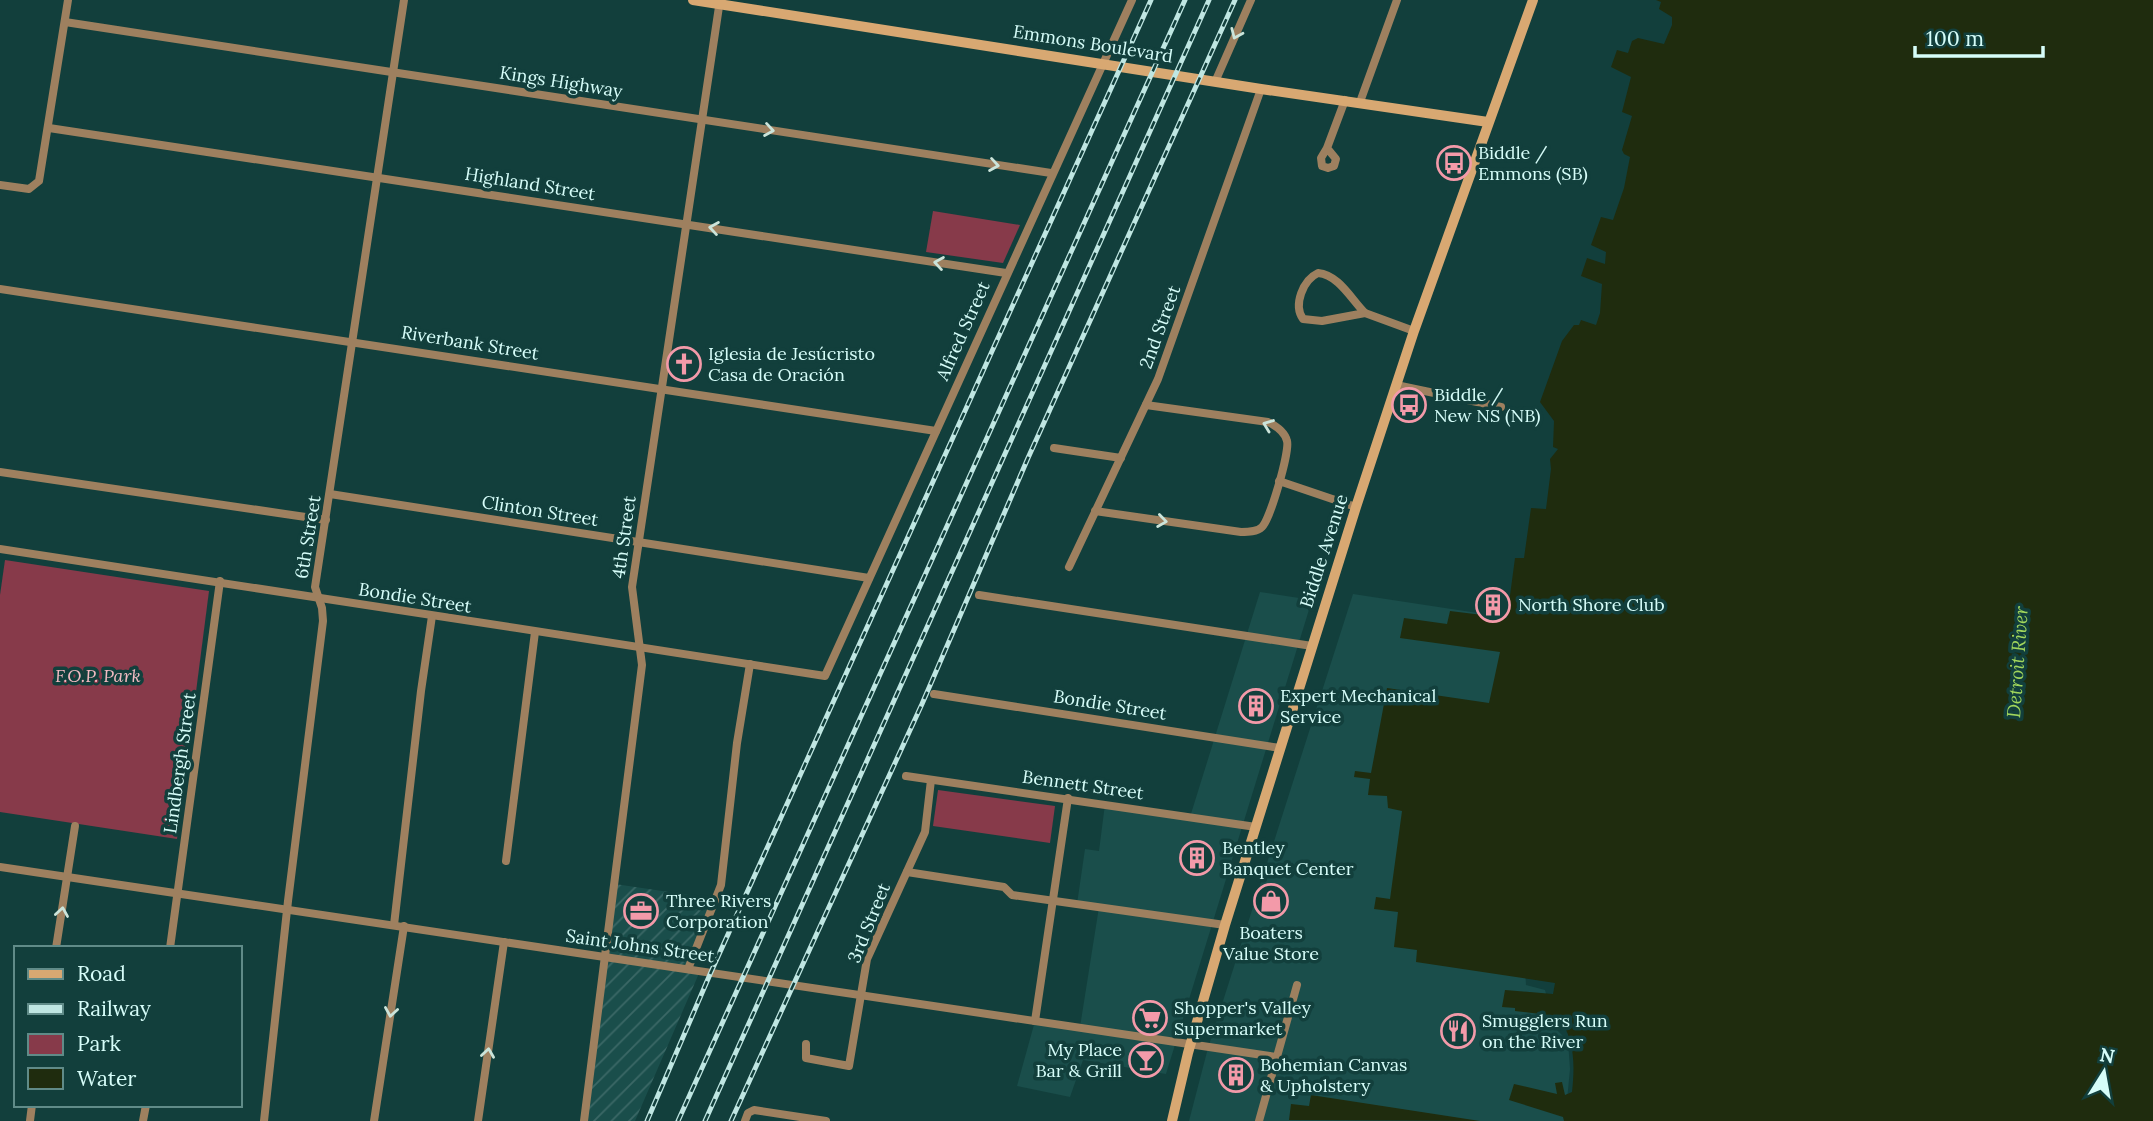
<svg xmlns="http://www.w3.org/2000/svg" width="2153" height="1121" font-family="Lora,serif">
	<defs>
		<pattern id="industrial-furrows" width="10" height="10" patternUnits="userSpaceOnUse" patternTransform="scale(1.75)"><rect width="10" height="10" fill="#1a4e4b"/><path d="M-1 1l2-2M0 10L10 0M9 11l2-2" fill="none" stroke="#3b6866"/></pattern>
	</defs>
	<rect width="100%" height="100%" fill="#123f3c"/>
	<!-- built -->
	<g fill="#1a4e4b">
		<polygon points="1260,592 1312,600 1166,1074 1083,1060 1070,1097 1017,1086 1035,1021 1080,1027 1099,907 1077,904 1085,849 1099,851 1105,804 1190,817"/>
		<polygon points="1353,594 1504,617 1526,985 1545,990 1555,1028 1568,1041 1570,1069 1565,1121 1189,1121 1208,1048"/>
	</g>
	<!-- industrial -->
	<polygon fill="url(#industrial-furrows)" points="615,884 716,899 688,968 700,971 635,1121 584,1121"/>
	<!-- green -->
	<g fill="#873a4a">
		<polygon points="933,211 1020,225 1003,263 926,252"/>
		<polygon points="5,560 209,591 177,839 0,812 0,595"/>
		<polygon points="938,790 1055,806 1050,843 933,826"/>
	</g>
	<!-- water -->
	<g fill="#1f2c0e">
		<path d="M1656,0h497v1121h-589l-1,-4 -54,-17 5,-16 43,10 -2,-11 7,-1 3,13 7,-3c3,-27 3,-55 -15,-76l-42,-5v-3l-13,-1 3,-17 48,4 2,-11 -139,-21 1,-12 -23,-3 4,-35 -24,-3 2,-12 14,2 12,-88 -14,-3 -1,-12 -19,-1 2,-16 -16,-2 1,-6 16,2 16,-85 102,15 11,-51 -100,-14 4,-20 43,6 3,-13 57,7 8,-60h9l7,-50 15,1 5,-40 -1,-10 8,-10 -5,-2 1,-26 -14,-19 22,-61 12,-16h5l2,-5 15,5 4,-12 2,-29 -21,-8 6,-18 18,6 1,-12 -15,-7 10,-28 12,3 11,-32 6,-31 -6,-3 -2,-4 10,-34 -10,-4 9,-35 -20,-10 6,-17 11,3 4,-12 6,-3 26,6 8,-19v-8l-13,-8 2,-7z"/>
		<polygon points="1311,1095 1480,1121 1289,1120 1291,1104 1309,1106"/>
	</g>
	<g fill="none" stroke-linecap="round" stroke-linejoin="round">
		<!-- street -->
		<g stroke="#9e805f" stroke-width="8">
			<polyline points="65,22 1051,173"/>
			<polyline points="1215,82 1251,0"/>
			<polyline points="1360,102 1397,0"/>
			<polyline points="49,128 1006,273"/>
			<polyline points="1327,148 1336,159 1334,166 1328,168 1322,166 1321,158 1327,148 1345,100"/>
			<polyline points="0,185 29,189 39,181 68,0"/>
			<path d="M1318,273c21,2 33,26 47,40l-43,8 -19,-2c-10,-14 0,-39 15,-46z"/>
			<polyline points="0,289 936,431"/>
			<polyline points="1365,313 1414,331"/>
			<polyline points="1396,385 1501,407"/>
			<polyline points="1054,448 1121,458"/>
			<polyline points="0,472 326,520"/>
			<polyline points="1279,481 1356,507"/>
			<polyline points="330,494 869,578"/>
			<path d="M1095,511l146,21c7,0 16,0 21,-5 8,-7 28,-76 25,-86 -2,-9 -11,-15 -19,-19l-122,-17"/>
			<path d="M0,549c275,40 550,85 825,127l307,-676"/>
			<polyline points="1069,567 1158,379 1261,89"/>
			<polyline points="979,595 1312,646"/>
			<polyline points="934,694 1280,748"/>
			<polyline points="906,776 1256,827"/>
			<polyline points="506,861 535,632"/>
			<polyline points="0,867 1276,1057"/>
			<polyline points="907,872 1004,887 1012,895 1225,925"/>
			<polyline points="394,925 421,691 432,616"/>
			<polyline points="56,948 75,826"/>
			<polyline points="170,948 220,581"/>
			<polyline points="688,969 721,885 737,743 750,664"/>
			<polyline points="1035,1021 1068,798"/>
			<polyline points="806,1044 806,1058 849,1066 867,959 925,832 931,780"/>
			<polyline points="30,1121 32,1105"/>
			<polyline points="143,1121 146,1105"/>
			<polyline points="264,1121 288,901 323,621 322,608 315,587 404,0"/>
			<polyline points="374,1121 404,926"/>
			<polyline points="478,1121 504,942"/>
			<polyline points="584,1121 642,665 632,587 720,0"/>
			<polyline points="745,1121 748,1113 754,1110 826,1121"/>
			<polyline points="1259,1121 1297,985"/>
		</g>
		<!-- secondary -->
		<g stroke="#d8a872" stroke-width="10">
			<polyline points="693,0 1261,89 1488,122"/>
			<polyline points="1172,1121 1188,1053 1225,925 1356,507 1414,331 1533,0"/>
		</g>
		<!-- rail casing -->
		<g stroke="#bfe6e2" stroke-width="5">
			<g id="rail">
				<polyline points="647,1121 711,972 1151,0"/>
				<polyline points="678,1121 1185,0"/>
				<polyline points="705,1121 1209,0"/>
				<polyline points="731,1121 922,704 1028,458 1235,0"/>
			</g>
		</g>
		<!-- rail -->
		<use href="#rail" stroke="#123f3c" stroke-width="2.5" stroke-dasharray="8" stroke-linecap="butt"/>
	</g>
	<!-- one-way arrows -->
	<defs><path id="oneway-chevron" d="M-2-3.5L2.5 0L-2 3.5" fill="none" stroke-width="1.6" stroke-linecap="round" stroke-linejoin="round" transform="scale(1.75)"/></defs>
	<g stroke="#cbe4da">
		<use href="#oneway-chevron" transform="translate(1236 34) rotate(114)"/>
		<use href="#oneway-chevron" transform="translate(769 130) rotate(9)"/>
		<use href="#oneway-chevron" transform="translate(994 165) rotate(9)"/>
		<use href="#oneway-chevron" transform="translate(714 228) rotate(-171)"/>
		<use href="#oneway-chevron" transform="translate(939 263) rotate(-171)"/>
		<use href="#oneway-chevron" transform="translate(1268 425) rotate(-159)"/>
		<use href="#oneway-chevron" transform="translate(1162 521) rotate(8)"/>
		<use href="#oneway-chevron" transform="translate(62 912) rotate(-81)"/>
		<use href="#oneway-chevron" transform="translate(391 1012) rotate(99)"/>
		<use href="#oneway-chevron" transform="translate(488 1053) rotate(-82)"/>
	</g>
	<!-- icons -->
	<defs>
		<g id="bus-ring" transform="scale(1.75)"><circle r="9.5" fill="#123f3c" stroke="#f39aa9" stroke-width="1.5"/><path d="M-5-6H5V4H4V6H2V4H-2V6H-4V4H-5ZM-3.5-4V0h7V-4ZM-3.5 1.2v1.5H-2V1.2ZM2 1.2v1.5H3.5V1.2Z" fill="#f39aa9"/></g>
		<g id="church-ring" transform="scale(1.75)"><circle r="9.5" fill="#123f3c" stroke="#f39aa9" stroke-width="1.5"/><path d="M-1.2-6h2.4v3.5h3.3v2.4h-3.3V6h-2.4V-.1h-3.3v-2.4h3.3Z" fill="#f39aa9"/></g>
		<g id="building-ring" transform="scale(1.75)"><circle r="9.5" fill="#123f3c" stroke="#f39aa9" stroke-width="1.5"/><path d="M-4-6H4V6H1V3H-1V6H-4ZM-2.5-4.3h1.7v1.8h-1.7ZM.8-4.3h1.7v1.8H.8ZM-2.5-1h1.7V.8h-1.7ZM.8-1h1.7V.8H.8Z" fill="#f39aa9"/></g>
		<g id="shop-ring" transform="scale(1.75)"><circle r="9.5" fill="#123f3c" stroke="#f39aa9" stroke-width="1.5"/><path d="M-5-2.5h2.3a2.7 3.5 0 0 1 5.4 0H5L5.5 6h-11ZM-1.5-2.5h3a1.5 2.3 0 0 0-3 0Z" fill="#f39aa9"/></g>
		<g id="office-ring" transform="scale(1.75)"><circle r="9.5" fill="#123f3c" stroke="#f39aa9" stroke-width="1.5"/><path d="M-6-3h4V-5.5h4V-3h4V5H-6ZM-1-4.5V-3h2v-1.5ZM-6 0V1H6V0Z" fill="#f39aa9"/></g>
		<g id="supermarket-ring" transform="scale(1.75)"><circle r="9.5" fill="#123f3c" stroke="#f39aa9" stroke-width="1.5"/><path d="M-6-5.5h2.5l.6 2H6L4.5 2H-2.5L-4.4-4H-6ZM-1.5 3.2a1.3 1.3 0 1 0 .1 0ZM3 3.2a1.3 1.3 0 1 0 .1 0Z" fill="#f39aa9"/></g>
		<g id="restaurant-ring" transform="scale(1.75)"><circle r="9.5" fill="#123f3c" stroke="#f39aa9" stroke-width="1.5"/><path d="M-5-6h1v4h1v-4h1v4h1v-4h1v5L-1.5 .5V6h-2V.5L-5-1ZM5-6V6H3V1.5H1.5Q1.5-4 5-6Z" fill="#f39aa9"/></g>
		<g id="bar-ring" transform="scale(1.75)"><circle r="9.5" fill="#123f3c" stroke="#f39aa9" stroke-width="1.5"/><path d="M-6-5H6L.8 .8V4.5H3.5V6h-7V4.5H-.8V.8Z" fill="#f39aa9"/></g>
	</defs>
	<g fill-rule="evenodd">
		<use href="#bus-ring" x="1454" y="163"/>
		<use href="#church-ring" x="684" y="364"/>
		<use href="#bus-ring" x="1409" y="405"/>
		<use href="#building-ring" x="1493" y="605"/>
		<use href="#building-ring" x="1256" y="706"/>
		<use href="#building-ring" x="1197" y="858"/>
		<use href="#shop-ring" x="1271" y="901"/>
		<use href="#office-ring" x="641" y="911"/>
		<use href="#supermarket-ring" x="1150" y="1018"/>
		<use href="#restaurant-ring" x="1458" y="1031"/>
		<use href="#bar-ring" x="1146" y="1060"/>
		<use href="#building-ring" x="1236" y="1075"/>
	</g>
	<g text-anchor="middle" stroke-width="7" stroke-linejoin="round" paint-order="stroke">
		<!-- street labels -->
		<g font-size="18" fill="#d6fdf9" stroke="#123f3c">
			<text transform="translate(1093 44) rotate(9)" y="6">Emmons Boulevard</text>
			<text transform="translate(561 82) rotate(9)" y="6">Kings Highway</text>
			<text transform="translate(530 184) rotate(9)" y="6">Highland Street</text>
			<text transform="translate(1160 327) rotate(-70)" y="6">2nd Street</text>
			<text transform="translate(963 331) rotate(-66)" y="6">Alfred Street</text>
			<text transform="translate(470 343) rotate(9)" y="6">Riverbank Street</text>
			<text transform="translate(540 511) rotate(9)" y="6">Clinton Street</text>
			<text transform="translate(308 537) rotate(-81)" y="6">6th Street</text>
			<text transform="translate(624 537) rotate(-82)" y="6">4th Street</text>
			<text transform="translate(1324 551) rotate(-72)" y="6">Biddle Avenue</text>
			<text transform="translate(415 598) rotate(9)" y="6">Bondie Street</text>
			<text transform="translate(1110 705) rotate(9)" y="6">Bondie Street</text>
			<text transform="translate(180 763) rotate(-82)" y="6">Lindbergh Street</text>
			<text transform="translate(1083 785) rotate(8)" y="6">Bennett Street</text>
			<text transform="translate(869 923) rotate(-68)" y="6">3rd Street</text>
			<text transform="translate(640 946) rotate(8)" y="6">Saint Johns Street</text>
		</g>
		<!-- poi labels -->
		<g font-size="18" fill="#d6fdf9" stroke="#123f3c" text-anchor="start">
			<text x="1478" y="159">Biddle /<tspan x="1478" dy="21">Emmons (SB)</tspan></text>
			<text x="708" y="360">Iglesia de Jesúcristo<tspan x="708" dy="21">Casa de Oración</tspan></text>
			<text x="1434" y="401">Biddle /<tspan x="1434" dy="21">New NS (NB)</tspan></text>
			<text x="1518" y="611">North Shore Club</text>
			<text x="1280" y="702">Expert Mechanical<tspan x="1280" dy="21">Service</tspan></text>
			<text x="1222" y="854">Bentley<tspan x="1222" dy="21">Banquet Center</tspan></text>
			<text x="666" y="907">Three Rivers<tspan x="666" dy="21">Corporation</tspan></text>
			<text x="1271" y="939" text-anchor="middle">Boaters<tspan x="1271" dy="21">Value Store</tspan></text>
			<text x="1174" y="1014">Shopper's Valley<tspan x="1174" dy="21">Supermarket</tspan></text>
			<text x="1482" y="1027">Smugglers Run<tspan x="1482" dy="21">on the River</tspan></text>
			<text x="1122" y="1056" text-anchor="end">My Place<tspan x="1122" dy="21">Bar &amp; Grill</tspan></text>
			<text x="1260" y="1071">Bohemian Canvas<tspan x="1260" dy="21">&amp; Upholstery</tspan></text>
		</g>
		<!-- park labels -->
		<g font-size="18" font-style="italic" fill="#f2bbc2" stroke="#123f3c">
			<text x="98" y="682">F.O.P. Park</text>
		</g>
		<!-- water labels -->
		<g font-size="19" font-style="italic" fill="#a1d65c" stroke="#123f3c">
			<text transform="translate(2017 662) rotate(-86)" y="7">Detroit River</text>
		</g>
	</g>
	<!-- legend -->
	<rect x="14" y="946" width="228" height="161" fill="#123f3c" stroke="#608b88" stroke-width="2"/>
	<rect x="28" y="969" width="35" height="10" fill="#d8a872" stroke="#608b88" stroke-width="2"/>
	<text x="77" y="981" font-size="21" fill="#d6fdf9">Road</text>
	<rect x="28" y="1004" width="35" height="10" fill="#bfe6e2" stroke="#608b88" stroke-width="2"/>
	<text x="77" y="1016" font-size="21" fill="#d6fdf9">Railway</text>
	<rect x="28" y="1034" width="35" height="21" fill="#873a4a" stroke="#608b88" stroke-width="2"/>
	<text x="77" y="1051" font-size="21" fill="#d6fdf9">Park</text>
	<rect x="28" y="1068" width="35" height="21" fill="#1f2c0e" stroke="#608b88" stroke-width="2"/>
	<text x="77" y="1086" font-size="21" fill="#d6fdf9">Water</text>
	<!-- north arrow -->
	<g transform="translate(2104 1072) rotate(11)" stroke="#123f3c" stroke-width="5" paint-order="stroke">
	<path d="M0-5L12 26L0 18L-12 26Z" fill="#d6fdf9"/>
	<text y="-10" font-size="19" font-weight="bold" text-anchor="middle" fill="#d6fdf9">N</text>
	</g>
	<!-- scale -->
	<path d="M1915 46v10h128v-10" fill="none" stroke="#d6fdf9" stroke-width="3.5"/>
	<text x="1926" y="46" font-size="21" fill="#d6fdf9" stroke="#123f3c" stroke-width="5" paint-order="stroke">100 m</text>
</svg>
